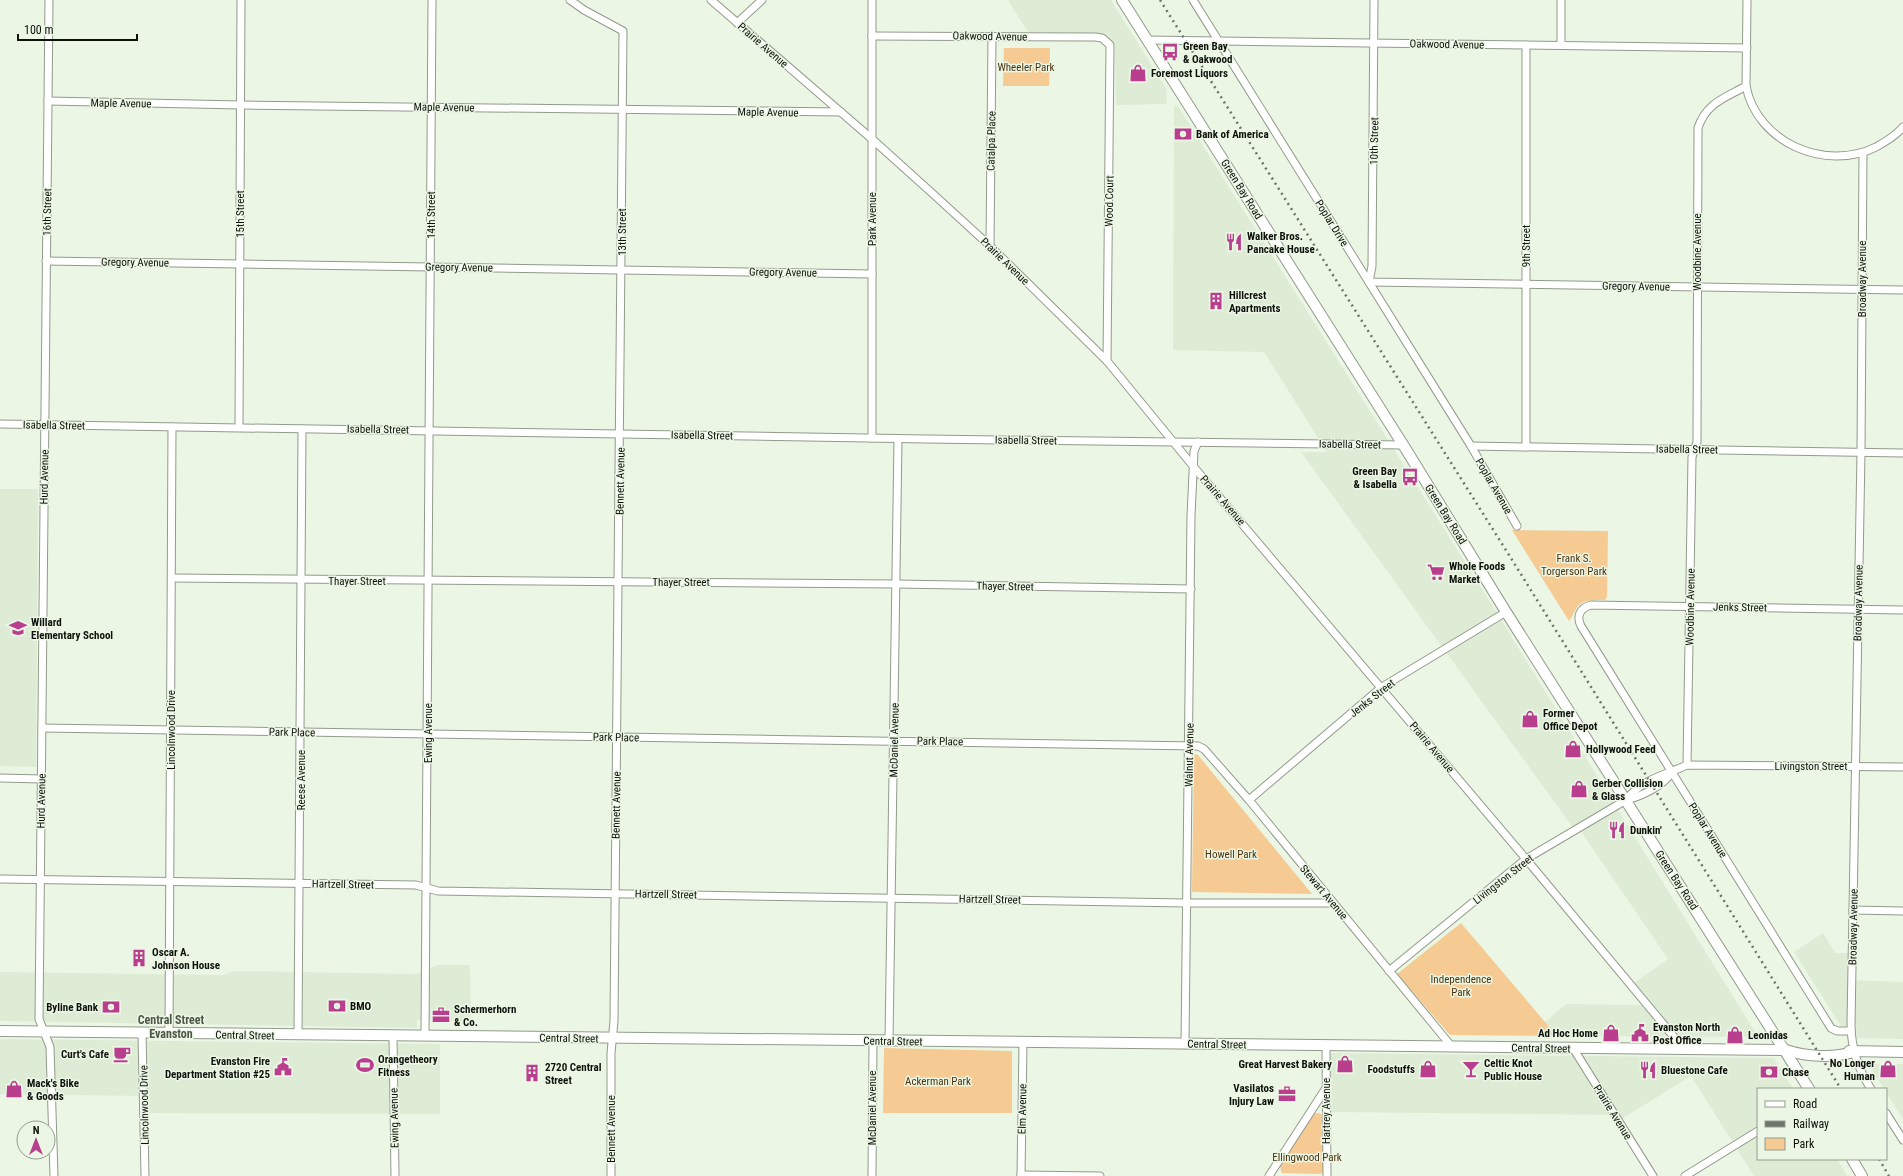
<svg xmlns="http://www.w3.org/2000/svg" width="1903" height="1176" font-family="'Roboto Condensed',sans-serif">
	<rect width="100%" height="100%" fill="#ebf6e5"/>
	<!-- built -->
	<g fill="#deecd5">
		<polygon points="1008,0 1111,0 1166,88 1167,104 1116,105 1115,51 1114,44 1110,39 1100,34 1028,32"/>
		<polygon points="1174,105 1178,106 1492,605 1758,1037 1556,1036 1545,1022 1566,1004 1645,1005 1630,986 1668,959 1578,827 1574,829 1301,452 1327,452 1264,352 1173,350"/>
		<polygon points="0,489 38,489 36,767 0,766"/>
		<polygon points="1823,933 1835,953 1851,953 1851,980 1903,982 1903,1039 1857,1038 1856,1026 1841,1026 1794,952"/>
		<polygon points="437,965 470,965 471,1021 417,1020 417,1028 0,1021 0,972 223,975 235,971 416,974"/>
		<polygon points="0,1039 440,1044 440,1114 145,1113 145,1096 0,1094"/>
		<polygon points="1330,1053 1774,1058 1793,1089 1758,1089 1758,1159 1837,1159 1847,1176 1754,1176 1691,1076 1620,1120 1617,1115 1330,1112"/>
		<polygon points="1868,1064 1903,1064 1903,1119 1886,1092 1886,1089 1884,1089"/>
	</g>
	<!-- green -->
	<g fill="#f5ca93">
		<polygon points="1004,48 1050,48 1049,86 1003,86"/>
		<path d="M1512,530l96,1 -1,66 -2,3c-9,0 -22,-1 -28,7 -3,5 -4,9 -8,14z"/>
		<polygon points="1194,754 1198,755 1312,894 1192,892"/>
		<polygon points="1461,923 1545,1022 1556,1036 1450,1035 1397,974"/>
		<polygon points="884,1048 1012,1051 1012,1113 883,1113"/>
		<polygon points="1318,1113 1323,1115 1324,1117 1324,1172 1320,1174 1282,1173 1280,1167 1281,1164 1313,1114"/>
	</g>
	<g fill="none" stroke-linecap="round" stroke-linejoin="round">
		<!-- street casing -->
		<g stroke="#929b8b" stroke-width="9">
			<g id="street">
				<polyline points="49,0 39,1019 50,1047 54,1176"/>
				<polyline points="570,0 584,10 623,31 614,1021 611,1053 611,1176"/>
				<polyline points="711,0 872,139 932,193 990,246 1107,361 1193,466 1526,859 1684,1049"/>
				<polyline points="872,0 872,438"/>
				<polyline points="1193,0 1471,446 1517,526"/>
				<polyline points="1374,0 1372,266 1369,282 1903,290"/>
				<path d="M1747,0l-1,86c11,57 80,86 130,61 9,-5 20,-11 27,-20"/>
				<polyline points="737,23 762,0"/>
				<polyline points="872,36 1095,37 1102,38 1110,45 1107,361"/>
				<polyline points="1147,40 1747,48"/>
				<polyline points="1561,45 1561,0"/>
				<polyline points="48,101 241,105 841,112"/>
				<path d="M1863,153l-2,299 -10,572c0,24 7,45 20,65"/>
				<polyline points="990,246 992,36"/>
				<polyline points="46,261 872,274"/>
				<polyline points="0,424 927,439 1403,445"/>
				<polyline points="239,427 241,0"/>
				<polyline points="1471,446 1903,453"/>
				<polyline points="1526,447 1526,45"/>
				<polyline points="172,578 896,584 1191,589"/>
				<polyline points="42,728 1198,746 1204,749 1249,800 1452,1047"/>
				<path d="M1687,765l5,-308 5,-15 1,-314c8,-25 27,-30 48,-42"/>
				<polyline points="0,778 41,779"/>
				<polyline points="1249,800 1382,687 1506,612"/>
				<path d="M1626,800c16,-21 39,-25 61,-35l216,2"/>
				<polyline points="0,879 416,885 438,891 1187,903 1333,903"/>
				<polyline points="1853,910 1903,911"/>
				<path d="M1389,971l137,-112 100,-59c16,-4 37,-14 46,-28"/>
				<path d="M1851,1031h-14l-6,-3 -250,-402c-5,-10 -1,-18 10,-21l312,5"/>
				<polyline points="142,1033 145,1176"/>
				<polyline points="169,1034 172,427"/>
				<polyline points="298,1035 302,429"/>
				<polyline points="393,1036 395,1176"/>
				<polyline points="425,1036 432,0"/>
				<polyline points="889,1041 898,439"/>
				<polyline points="1185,1044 1191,516 1194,451 1198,442"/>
				<polyline points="1326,1046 1327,1176"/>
				<polyline points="1573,1048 1653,1176"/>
				<polyline points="1886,1113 1903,1140"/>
				<polyline points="1021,1175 1100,1176"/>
				<polyline points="872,1176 873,1041"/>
				<polyline points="1021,1176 1023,1042"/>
				<polyline points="1269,1176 1326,1088"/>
				<polyline points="1685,1176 1758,1131"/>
			</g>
		</g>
		<!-- secondary casing -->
		<g stroke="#929b8b" stroke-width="12">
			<g id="secondary">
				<polyline points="1122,0 1407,451 1506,612 1809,1089"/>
				<path d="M0,1031l1786,19c21,7 47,8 68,2"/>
				<polyline points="1849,1051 1903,1052"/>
				<polyline points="1852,1159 1862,1176"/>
			</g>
		</g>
		<!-- street -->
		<use href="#street" stroke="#fff" stroke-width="7"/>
		<!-- secondary -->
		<use href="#secondary" stroke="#fff" stroke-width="10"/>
		<!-- rail -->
		<g stroke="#6e746a" stroke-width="2.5" stroke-dasharray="2 4" stroke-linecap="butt">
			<polyline points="1160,0 1509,555 1841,1089"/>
			<polyline points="1879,1159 1889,1176"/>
		</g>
	</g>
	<!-- icons -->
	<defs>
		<g id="bus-bare" transform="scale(1.38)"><path d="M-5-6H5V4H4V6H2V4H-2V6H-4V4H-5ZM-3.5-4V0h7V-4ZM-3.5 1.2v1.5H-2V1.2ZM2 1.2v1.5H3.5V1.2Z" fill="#ba3e8e" stroke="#ebf6e5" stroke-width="2.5" paint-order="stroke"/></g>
		<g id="shop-bare" transform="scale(1.38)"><path d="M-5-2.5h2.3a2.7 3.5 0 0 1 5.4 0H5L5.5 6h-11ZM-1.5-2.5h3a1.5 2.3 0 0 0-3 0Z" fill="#ba3e8e" stroke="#ebf6e5" stroke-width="2.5" paint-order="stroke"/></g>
		<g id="bank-bare" transform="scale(1.38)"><path d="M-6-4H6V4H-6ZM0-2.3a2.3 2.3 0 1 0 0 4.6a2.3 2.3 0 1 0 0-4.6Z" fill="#ba3e8e" stroke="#ebf6e5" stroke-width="2.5" paint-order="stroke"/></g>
		<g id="restaurant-bare" transform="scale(1.38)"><path d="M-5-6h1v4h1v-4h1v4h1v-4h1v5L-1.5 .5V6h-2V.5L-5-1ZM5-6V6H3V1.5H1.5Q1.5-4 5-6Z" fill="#ba3e8e" stroke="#ebf6e5" stroke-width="2.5" paint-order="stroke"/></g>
		<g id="building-bare" transform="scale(1.38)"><path d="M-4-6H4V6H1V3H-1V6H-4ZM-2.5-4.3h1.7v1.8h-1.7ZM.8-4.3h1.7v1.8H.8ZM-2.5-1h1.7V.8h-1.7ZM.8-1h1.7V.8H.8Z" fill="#ba3e8e" stroke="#ebf6e5" stroke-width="2.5" paint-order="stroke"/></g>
		<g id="supermarket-bare" transform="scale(1.38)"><path d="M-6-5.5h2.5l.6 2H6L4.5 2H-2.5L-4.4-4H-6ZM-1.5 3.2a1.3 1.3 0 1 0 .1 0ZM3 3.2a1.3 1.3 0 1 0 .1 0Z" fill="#ba3e8e" stroke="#ebf6e5" stroke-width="2.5" paint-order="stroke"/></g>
		<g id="school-bare" transform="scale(1.38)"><path d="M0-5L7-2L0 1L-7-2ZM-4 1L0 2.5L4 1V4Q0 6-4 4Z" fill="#ba3e8e" stroke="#ebf6e5" stroke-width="2.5" paint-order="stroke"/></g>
		<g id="office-bare" transform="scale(1.38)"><path d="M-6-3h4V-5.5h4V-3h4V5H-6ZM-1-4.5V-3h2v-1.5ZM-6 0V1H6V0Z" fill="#ba3e8e" stroke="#ebf6e5" stroke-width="2.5" paint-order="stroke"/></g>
		<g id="civic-bare" transform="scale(1.38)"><path d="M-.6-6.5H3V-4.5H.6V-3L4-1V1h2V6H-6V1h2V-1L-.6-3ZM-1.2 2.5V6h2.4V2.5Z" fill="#ba3e8e" stroke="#ebf6e5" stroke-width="2.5" paint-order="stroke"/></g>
		<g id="cafe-bare" transform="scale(1.38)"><path d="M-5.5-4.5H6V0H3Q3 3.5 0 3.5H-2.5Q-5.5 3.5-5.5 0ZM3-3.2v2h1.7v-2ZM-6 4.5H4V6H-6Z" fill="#ba3e8e" stroke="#ebf6e5" stroke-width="2.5" paint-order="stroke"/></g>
		<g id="stadium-bare" transform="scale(1.38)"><path d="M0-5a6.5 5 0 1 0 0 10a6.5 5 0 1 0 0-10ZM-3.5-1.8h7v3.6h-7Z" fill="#ba3e8e" stroke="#ebf6e5" stroke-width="2.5" paint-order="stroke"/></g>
		<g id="bar-bare" transform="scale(1.38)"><path d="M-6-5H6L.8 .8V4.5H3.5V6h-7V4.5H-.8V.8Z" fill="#ba3e8e" stroke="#ebf6e5" stroke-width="2.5" paint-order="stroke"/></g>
	</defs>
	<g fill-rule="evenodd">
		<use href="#bus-bare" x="1170" y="52"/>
		<use href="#shop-bare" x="1138" y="73"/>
		<use href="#bank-bare" x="1183" y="134"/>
		<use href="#restaurant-bare" x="1234" y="242"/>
		<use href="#building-bare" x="1216" y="301"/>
		<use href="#bus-bare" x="1410" y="477"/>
		<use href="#supermarket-bare" x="1436" y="572"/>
		<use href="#school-bare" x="18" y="628"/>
		<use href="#shop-bare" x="1530" y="719"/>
		<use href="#shop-bare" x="1573" y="749"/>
		<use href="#shop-bare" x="1579" y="789"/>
		<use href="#restaurant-bare" x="1617" y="830"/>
		<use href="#building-bare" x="139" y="958"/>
		<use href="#bank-bare" x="337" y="1006"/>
		<use href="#bank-bare" x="111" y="1007"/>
		<use href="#office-bare" x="441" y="1015"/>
		<use href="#shop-bare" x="1611" y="1033"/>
		<use href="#civic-bare" x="1640" y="1033"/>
		<use href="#shop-bare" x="1735" y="1035"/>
		<use href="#cafe-bare" x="122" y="1054"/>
		<use href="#shop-bare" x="1345" y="1064"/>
		<use href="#stadium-bare" x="365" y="1065"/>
		<use href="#civic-bare" x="283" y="1067"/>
		<use href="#shop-bare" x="1428" y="1069"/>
		<use href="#bar-bare" x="1471" y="1069"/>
		<use href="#shop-bare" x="1888" y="1069"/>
		<use href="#restaurant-bare" x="1648" y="1070"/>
		<use href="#bank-bare" x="1769" y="1072"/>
		<use href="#building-bare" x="532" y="1073"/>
		<use href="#shop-bare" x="14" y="1089"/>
		<use href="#office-bare" x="1287" y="1094"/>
	</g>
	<g text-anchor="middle" stroke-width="3" stroke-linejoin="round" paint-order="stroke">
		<!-- street labels -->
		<g font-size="11" fill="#0f120c" stroke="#ebf6e5">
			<text transform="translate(990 36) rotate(1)" y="4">Oakwood Avenue</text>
			<text transform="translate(1447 44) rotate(1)" y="4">Oakwood Avenue</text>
			<text transform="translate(763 45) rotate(41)" y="4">Prairie Avenue</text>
			<text transform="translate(121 103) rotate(1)" y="4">Maple Avenue</text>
			<text transform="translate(444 107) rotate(1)" y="4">Maple Avenue</text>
			<text transform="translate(768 112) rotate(1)" y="4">Maple Avenue</text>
			<text transform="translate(991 141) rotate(-89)" y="4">Catalpa Place</text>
			<text transform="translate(1374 141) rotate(-89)" y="4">10th Street</text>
			<text transform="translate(1242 189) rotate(58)" y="4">Green Bay Road</text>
			<text transform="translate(1109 201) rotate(-89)" y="4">Wood Court</text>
			<text transform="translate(47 212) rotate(-89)" y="4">16th Street</text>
			<text transform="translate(240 214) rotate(-90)" y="4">15th Street</text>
			<text transform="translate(431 215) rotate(-90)" y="4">14th Street</text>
			<text transform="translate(872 219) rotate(-90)" y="4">Park Avenue</text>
			<text transform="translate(1332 223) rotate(58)" y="4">Poplar Drive</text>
			<text transform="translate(622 232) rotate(-90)" y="4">13th Street</text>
			<text transform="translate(1526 246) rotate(-90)" y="4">9th Street</text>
			<text transform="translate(1697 252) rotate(-90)" y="4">Woodbine Avenue</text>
			<text transform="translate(1005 261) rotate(44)" y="4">Prairie Avenue</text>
			<text transform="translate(135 262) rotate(1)" y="4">Gregory Avenue</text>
			<text transform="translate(459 267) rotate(1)" y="4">Gregory Avenue</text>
			<text transform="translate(783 272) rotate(1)" y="4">Gregory Avenue</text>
			<text transform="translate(1862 279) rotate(-90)" y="4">Broadway Avenue</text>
			<text transform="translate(1636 286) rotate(1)" y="4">Gregory Avenue</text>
			<text transform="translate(54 425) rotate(1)" y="4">Isabella Street</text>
			<text transform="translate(378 429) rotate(1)" y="4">Isabella Street</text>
			<text transform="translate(702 435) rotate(1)" y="4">Isabella Street</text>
			<text transform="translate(1026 440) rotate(1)" y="4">Isabella Street</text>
			<text transform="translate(1350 444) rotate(1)" y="4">Isabella Street</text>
			<text transform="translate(1687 449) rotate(1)" y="4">Isabella Street</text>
			<text transform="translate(44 477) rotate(-89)" y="4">Hurd Avenue</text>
			<text transform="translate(620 481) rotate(-89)" y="4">Bennett Avenue</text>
			<text transform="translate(1494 486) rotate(60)" y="4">Poplar Avenue</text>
			<text transform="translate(1223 500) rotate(49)" y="4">Prairie Avenue</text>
			<text transform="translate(1446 514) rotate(58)" y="4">Green Bay Road</text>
			<text x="357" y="585">Thayer Street</text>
			<text x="681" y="586">Thayer Street</text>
			<text transform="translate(1005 586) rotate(1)" y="4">Thayer Street</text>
			<text transform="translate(1858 603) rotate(-89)" y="4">Broadway Avenue</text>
			<text transform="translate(1690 607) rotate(-89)" y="4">Woodbine Avenue</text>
			<text transform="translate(1740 607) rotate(1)" y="4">Jenks Street</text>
			<text transform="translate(1372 698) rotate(-38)" y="4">Jenks Street</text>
			<text transform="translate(171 730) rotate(-90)" y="4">Lincolnwood Drive</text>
			<text transform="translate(292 732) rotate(1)" y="4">Park Place</text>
			<text transform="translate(428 733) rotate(-90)" y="4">Ewing Avenue</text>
			<text transform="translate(616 737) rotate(1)" y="4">Park Place</text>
			<text transform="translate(894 740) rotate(-89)" y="4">McDaniel Avenue</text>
			<text transform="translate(940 741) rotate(1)" y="4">Park Place</text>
			<text transform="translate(1432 747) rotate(50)" y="4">Prairie Avenue</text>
			<text transform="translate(1189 755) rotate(-89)" y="4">Walnut Avenue</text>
			<text x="1811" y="770">Livingston Street</text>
			<text transform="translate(301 780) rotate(-90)" y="4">Reese Avenue</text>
			<text transform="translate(41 801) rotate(-89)" y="4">Hurd Avenue</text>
			<text transform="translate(616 805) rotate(-89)" y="4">Bennett Avenue</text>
			<text transform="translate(1708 830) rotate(58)" y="4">Poplar Avenue</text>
			<text transform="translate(1503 879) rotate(-38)" y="4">Livingston Street</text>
			<text transform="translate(1677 880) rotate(57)" y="4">Green Bay Road</text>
			<text transform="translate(343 884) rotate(1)" y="4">Hartzell Street</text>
			<text transform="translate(1324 892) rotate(50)" y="4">Stewart Avenue</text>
			<text transform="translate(666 894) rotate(1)" y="4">Hartzell Street</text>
			<text transform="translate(990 899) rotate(1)" y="4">Hartzell Street</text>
			<text transform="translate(1853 927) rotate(-89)" y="4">Broadway Avenue</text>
			<text transform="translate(245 1035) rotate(1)" y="4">Central Street</text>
			<text transform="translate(569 1038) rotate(1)" y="4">Central Street</text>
			<text transform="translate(893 1041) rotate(1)" y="4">Central Street</text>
			<text transform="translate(1217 1044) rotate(1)" y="4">Central Street</text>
			<text transform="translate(1541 1048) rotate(1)" y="4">Central Street</text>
			<text transform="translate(144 1105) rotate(-91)" y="4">Lincolnwood Drive</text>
			<text transform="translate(872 1108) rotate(-90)" y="4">McDaniel Avenue</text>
			<text transform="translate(1022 1109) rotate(-89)" y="4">Elm Avenue</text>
			<text transform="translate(1326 1111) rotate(-90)" y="4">Hartrey Avenue</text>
			<text transform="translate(1613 1112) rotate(58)" y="4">Prairie Avenue</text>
			<text transform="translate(394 1118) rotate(-91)" y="4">Ewing Avenue</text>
			<text transform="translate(611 1129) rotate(-90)" y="4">Bennett Avenue</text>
		</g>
		<!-- poi labels -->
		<g font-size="11" font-weight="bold" fill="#0f120c" stroke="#ebf6e5" text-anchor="start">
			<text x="1183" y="50">Green Bay<tspan x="1183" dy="13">&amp; Oakwood</tspan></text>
			<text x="1151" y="77">Foremost Liquors</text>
			<text x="1196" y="138">Bank of America</text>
			<text x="1247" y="240">Walker Bros.<tspan x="1247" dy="13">Pancake House</tspan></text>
			<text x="1229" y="299">Hillcrest<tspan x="1229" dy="13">Apartments</tspan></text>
			<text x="1397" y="475" text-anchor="end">Green Bay<tspan x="1397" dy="13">&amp; Isabella</tspan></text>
			<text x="1449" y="570">Whole Foods<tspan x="1449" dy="13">Market</tspan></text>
			<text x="31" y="626">Willard<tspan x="31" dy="13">Elementary School</tspan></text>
			<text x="1543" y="717">Former<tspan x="1543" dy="13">Office Depot</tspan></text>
			<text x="1586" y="753">Hollywood Feed</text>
			<text x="1592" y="787">Gerber Collision<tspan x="1592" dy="13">&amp; Glass</tspan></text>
			<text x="1630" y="834">Dunkin'</text>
			<text x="152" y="956">Oscar A.<tspan x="152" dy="13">Johnson House</tspan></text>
			<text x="350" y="1010">BMO</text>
			<text x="98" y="1011" text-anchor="end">Byline Bank</text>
			<text x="454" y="1013">Schermerhorn<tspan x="454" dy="13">&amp; Co.</tspan></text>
			<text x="1653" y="1031">Evanston North<tspan x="1653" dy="13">Post Office</tspan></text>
			<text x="1598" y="1037" text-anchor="end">Ad Hoc Home</text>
			<text x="1748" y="1039">Leonidas</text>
			<text x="109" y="1058" text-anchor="end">Curt's Cafe</text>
			<text x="378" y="1063">Orangetheory<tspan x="378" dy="13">Fitness</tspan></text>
			<text x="270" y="1065" text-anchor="end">Evanston Fire<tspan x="270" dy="13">Department Station #25</tspan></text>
			<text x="1484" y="1067">Celtic Knot<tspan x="1484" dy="13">Public House</tspan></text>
			<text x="1875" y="1067" text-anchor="end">No Longer<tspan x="1875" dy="13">Human</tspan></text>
			<text x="1332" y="1068" text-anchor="end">Great Harvest Bakery</text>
			<text x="545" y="1071">2720 Central<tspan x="545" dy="13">Street</tspan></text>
			<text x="1415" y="1073" text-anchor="end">Foodstuffs</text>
			<text x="1661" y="1074">Bluestone Cafe</text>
			<text x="1782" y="1076">Chase</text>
			<text x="27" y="1087">Mack's Bike<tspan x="27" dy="13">&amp; Goods</tspan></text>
			<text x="1274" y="1092" text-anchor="end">Vasilatos<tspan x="1274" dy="13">Injury Law</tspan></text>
		</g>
		<!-- park labels -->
		<g font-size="11" fill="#4c330e" stroke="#ebf6e5">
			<text x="1026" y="71">Wheeler Park</text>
			<text x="1574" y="562">Frank S.<tspan x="1574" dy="13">Torgerson Park</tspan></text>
			<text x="1231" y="858">Howell Park</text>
			<text x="1461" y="983">Independence<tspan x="1461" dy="13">Park</tspan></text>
			<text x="938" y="1085">Ackerman Park</text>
			<text x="1307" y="1161">Ellingwood Park</text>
		</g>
		<!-- neighbourhood labels -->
		<g font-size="12" font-weight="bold" fill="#4f5749" stroke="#ebf6e5">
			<text x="171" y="1024">Central Street<tspan x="171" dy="14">Evanston</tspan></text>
		</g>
	</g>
	<!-- legend -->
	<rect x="1757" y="1088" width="130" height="72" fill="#ebf6e5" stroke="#939b8e"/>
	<rect x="1765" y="1101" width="20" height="6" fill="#ffffff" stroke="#939b8e"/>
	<text x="1793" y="1108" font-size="12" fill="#0f120c">Road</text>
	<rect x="1765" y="1121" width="20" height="6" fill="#6e746a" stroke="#939b8e"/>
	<text x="1793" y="1128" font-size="12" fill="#0f120c">Railway</text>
	<rect x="1765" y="1138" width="20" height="12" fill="#f5ca93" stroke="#939b8e"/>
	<text x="1793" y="1148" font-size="12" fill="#0f120c">Park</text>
	<!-- north arrow -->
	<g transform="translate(36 1140)"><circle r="19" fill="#ebf6e5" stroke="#939b8e"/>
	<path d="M0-3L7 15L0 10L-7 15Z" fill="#ba3e8e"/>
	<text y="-6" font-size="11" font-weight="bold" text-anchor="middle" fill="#0f120c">N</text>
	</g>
	<!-- scale -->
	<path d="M18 34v6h119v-6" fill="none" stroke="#0f120c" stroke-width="2"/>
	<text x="24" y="34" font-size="12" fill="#0f120c" stroke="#ebf6e5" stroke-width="3" paint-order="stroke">100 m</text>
</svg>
